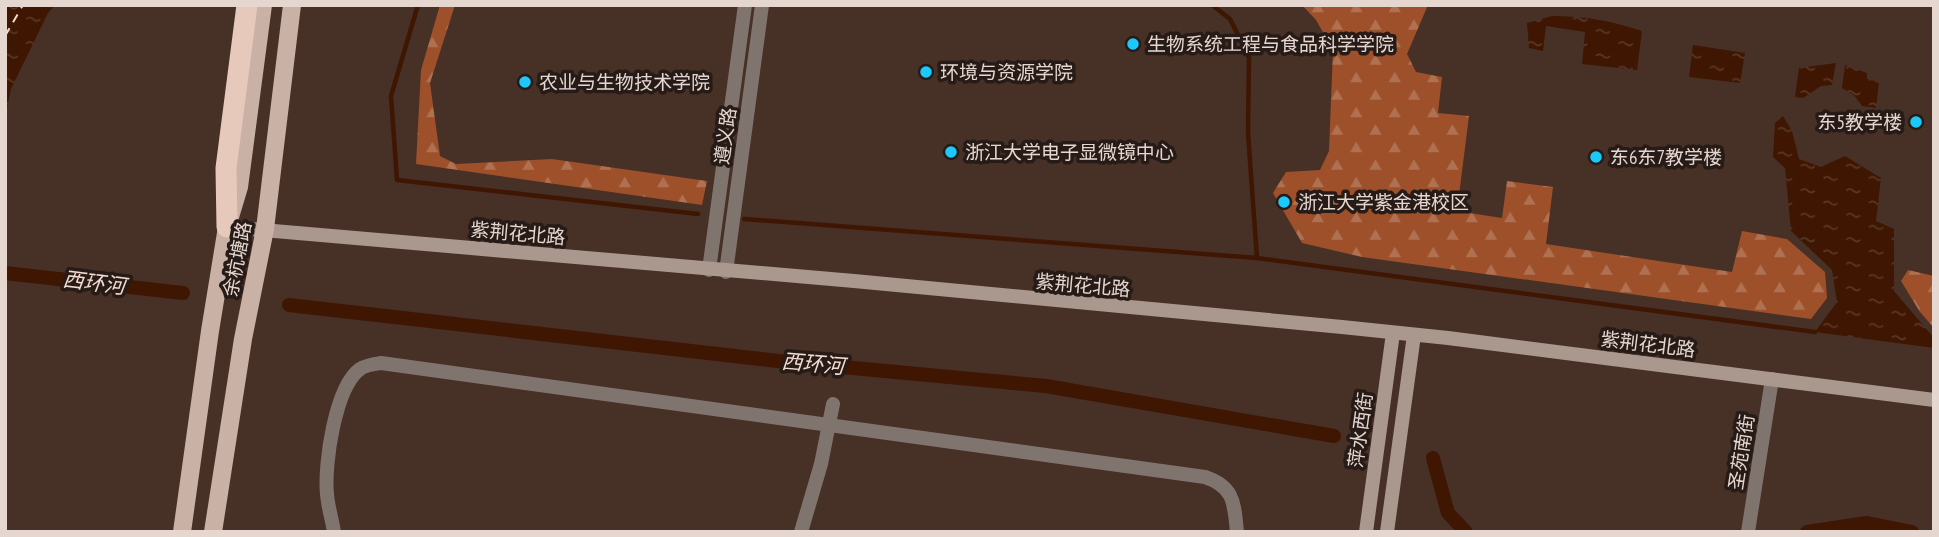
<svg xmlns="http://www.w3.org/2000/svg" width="1939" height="537" font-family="'PT Sans Narrow','Noto Sans SC',sans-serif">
	<defs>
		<pattern id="forest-firs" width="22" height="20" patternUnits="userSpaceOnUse" patternTransform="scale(1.75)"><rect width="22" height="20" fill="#9e502a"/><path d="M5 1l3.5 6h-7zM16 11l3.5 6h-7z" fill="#b07152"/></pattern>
		<pattern id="water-ripples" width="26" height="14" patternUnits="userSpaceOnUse" patternTransform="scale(1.75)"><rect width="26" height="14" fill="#3e1602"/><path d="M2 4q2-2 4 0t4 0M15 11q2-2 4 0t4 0" fill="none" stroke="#5a3726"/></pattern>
	</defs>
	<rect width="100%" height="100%" fill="#473026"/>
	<!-- forest -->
	<g fill="url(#forest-firs)">
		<polygon points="440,5 455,5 430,83 440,156 456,164 552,159 707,181 702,205 416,164 421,70"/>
		<polygon points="1302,5 1428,5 1407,54 1416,72 1442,77 1438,113 1469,116 1457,211 1502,218 1507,181 1553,187 1546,244 1732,272 1742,231 1787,239 1825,272 1827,298 1811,319 1362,257 1302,243 1273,193 1286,172 1320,170 1329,151 1333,50 1316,20"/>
		<polygon points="1908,270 1934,276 1934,328 1920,312 1901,281"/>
	</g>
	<!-- water -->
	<g fill="url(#water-ripples)">
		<polygon points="5,5 55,5 48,13 11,89 5,117"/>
		<path d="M1552,16c32,0 60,5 90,15l-5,39 -55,-6 3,-32 -39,-6 -3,25 -14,-3 -2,-25z"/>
		<polygon points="1693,45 1745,53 1740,83 1689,77"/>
		<polygon points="1836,63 1832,85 1821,86 1803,98 1795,97 1799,68"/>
		<polygon points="1845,65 1867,73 1867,79 1879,82 1876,108 1862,106 1854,95 1842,88"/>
		<polygon points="1783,116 1792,131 1799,159 1821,167 1845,156 1881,178 1876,221 1894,229 1894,291 1934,338 1934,348 1815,332 1837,302 1832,270 1791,231 1785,168 1773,157 1775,123"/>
	</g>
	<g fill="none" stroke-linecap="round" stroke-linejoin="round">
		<!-- stream -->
		<g stroke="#3e1602" stroke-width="4.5">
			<polyline points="418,5 391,96 397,180 698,214"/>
			<polyline points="1212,5 1230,19 1249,57 1248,133 1257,258"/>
			<polyline points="744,219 1257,258 1815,332"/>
		</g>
		<!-- canal -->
		<g stroke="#3e1602" stroke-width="14">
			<polyline points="5,273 183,293"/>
			<polyline points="289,305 778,361 1046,386 1334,436"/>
			<polyline points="1433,458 1448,513 1466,532"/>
			<polyline points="1807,532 1867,523 1912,532"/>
		</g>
		<!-- ferry -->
		<polyline stroke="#f3dbd1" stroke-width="2" stroke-dasharray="9 7" stroke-linecap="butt" points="5,36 23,5"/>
		<!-- street -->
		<g stroke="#80746f" stroke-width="14">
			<polyline points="709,270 745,5"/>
			<polyline points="726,272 762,5"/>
			<path d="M334,532c-2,-13 -6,-25 -7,-38 -3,-29 8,-107 33,-125 6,-4 14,-5 21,-6l824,114c30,10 29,27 32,55"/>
			<polyline points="801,532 821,464 833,404"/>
			<polyline points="1748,532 1772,379"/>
		</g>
		<!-- secondary -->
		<g stroke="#aa978e" stroke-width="14">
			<polyline points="227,227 854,281 1342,327 1448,338 1934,400"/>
			<polyline points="1366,532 1393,333"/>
			<polyline points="1387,532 1414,335"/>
		</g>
		<!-- primary -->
		<g stroke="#cab1a6" stroke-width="18">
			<polyline points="182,532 210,331 227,227 239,187 263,5"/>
			<polyline points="213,532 243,339 265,229 292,5"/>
		</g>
		<!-- highway -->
		<polyline stroke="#e7c9bc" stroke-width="21" points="227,227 226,168 247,5"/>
	</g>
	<!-- markers -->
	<g fill="#1cc9fc" stroke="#261b16" stroke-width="2.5">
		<circle cx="1133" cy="44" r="7"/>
		<circle cx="926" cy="72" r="7"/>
		<circle cx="525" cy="82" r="7"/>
		<circle cx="1916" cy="122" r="7"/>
		<circle cx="951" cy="152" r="7"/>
		<circle cx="1596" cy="157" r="7"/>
		<circle cx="1284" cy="202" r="7"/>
	</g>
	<g text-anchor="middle" stroke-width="7" stroke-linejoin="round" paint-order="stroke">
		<!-- poi labels -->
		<g font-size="19" fill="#e6d6d0" stroke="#261b16" text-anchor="start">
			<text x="1147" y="51">生物系统工程与食品科学学院</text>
			<text x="940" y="79">环境与资源学院</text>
			<text x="539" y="89">农业与生物技术学院</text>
			<text x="1902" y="129" text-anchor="end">东5教学楼</text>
			<text x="965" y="159">浙江大学电子显微镜中心</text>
			<text x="1610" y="164">东6东7教学楼</text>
			<text x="1298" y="209">浙江大学紫金港校区</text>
		</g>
		<!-- street labels -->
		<g font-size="19" fill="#e6d6d0" stroke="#261b16">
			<text transform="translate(725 136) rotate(-82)" y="7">遵义路</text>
			<text transform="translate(518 233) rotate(5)" y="7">紫荆花北路</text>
			<text transform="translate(237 259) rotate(-79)" y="7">余杭塘路</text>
			<text transform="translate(1083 285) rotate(5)" y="7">紫荆花北路</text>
			<text transform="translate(1648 344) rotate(7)" y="7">紫荆花北路</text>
			<text transform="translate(1360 430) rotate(-82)" y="7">萍水西街</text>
			<text transform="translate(1741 452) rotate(-81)" y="7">圣苑南街</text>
		</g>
		<!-- water labels -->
		<g font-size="21" font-style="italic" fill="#f3dbd1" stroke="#261b16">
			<text transform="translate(94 283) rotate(7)" y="7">西环河</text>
			<text transform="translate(813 364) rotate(5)" y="7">西环河</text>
		</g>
	</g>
	<!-- border -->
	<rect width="1939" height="537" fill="none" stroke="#e6d6d0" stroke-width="14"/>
</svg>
